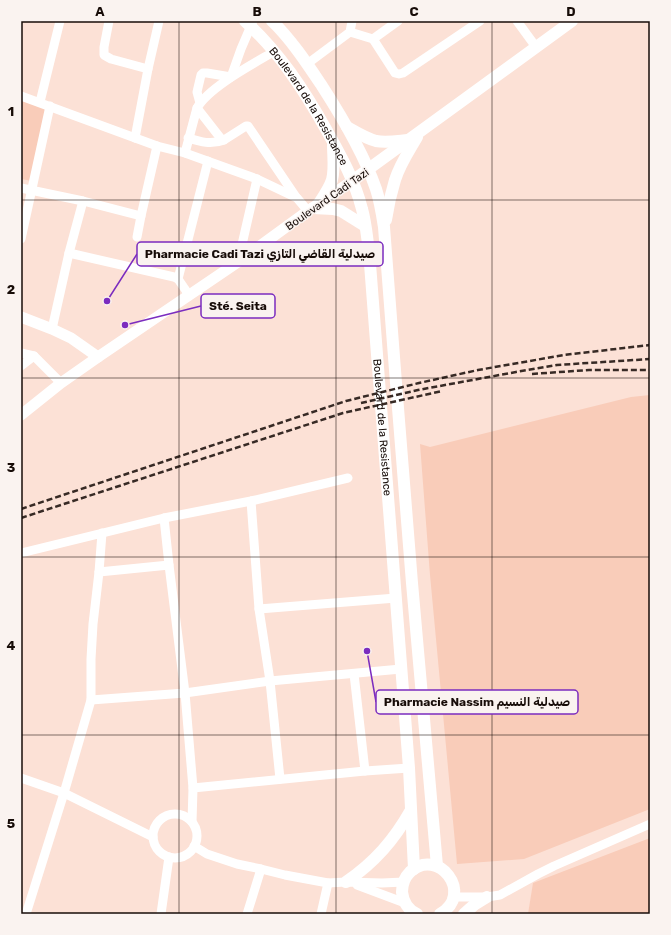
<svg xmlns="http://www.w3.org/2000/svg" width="671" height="935" font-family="Rubik,'Noto Naskh Arabic',sans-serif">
	<rect width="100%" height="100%" fill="#fce1d6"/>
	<!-- green -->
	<g fill="#f9ccb9">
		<polygon points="21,100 49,110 32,181 21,179"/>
		<polygon points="650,395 650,809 524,859 457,864 430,575 420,444 430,447 631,397"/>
		<polygon points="650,838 650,914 528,914 533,883"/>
	</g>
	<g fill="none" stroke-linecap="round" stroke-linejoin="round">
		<!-- minor -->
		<g stroke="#fff" stroke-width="9">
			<polyline points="109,21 104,47 104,55 111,59 148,69"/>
			<polyline points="517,21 536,47"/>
			<polyline points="350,32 373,39 395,73 399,74 403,73 480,21"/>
			<polyline points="373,39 398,21"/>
			<polyline points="307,64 350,32 352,21"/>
			<polyline points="231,77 241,49 253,21"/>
			<polyline points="21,96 157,146 185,153 257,179 297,198 308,211"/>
			<polyline points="40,102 60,21"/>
			<polyline points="200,103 197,92 201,75 203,73 207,73 231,77"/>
			<polyline points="197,108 222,140 224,140 246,126 248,126 296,197"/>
			<polyline points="135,138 148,69 159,21"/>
			<path d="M188,138c13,4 23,7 36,2"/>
			<path d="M185,153l12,-45c12,-21 56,-44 78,-57"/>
			<polyline points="21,188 83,201 141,216"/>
			<polyline points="137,237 141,216 157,146"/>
			<polyline points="21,239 50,106"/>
			<polyline points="69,253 174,277 178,279"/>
			<polyline points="238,262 257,179"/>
			<polyline points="189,295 178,279 208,161"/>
			<polyline points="52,329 69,253 83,201"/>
			<polyline points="21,353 34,356 61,383"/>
			<polyline points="21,366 34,356"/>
			<polyline points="251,501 259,609 270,681 280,779"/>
			<polyline points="164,518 169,565 185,693 193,788 192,822"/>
			<polyline points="21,553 164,518 251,501 348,478"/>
			<polyline points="99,572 169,565"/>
			<polyline points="259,609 396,598"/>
			<polyline points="354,674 365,771"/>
			<polyline points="91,700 185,693 270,681 401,669"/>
			<polyline points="21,778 64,793 153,837"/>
			<polyline points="193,788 365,771 409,768"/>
			<circle cx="175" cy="836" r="22"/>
			<polyline points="194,846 207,854 237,864 261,869 285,875 328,883 346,882 382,883 404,882"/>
			<polyline points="357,885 405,903"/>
			<polyline points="454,897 487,897 500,895 538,874 554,866 650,824"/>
			<polyline points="26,914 64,793 91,700 91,659 93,624 99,572 102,533"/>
			<polyline points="161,914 169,857"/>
			<polyline points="247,914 261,869"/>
			<polyline points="321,914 328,883"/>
		</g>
		<!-- tertiary -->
		<g stroke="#fff" stroke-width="11">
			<polyline points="21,317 52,329 71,338 98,357"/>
			<polyline points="21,415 61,383 98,357 238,262 308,211 352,181"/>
		</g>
		<!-- secondary -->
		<g stroke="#fff" stroke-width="12">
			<path id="s1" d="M245,21c35,32 59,69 82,110 14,25 28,50 35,78 4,14 5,29 7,42l40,517 5,101"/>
			<path d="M272,21c19,18 36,44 50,65 20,31 42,68 54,103 4,12 6,25 8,38l12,156 16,200 25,283"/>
			<path d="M347,127c9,5 18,11 29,14 10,2 21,0 32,-1"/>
			<polyline points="352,181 572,21"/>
			<path d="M318,205c5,-8 11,-16 14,-25 3,-11 1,-24 1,-35"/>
			<polyline points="313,208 333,209 341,211 365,226"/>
			<path d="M386,220c2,-14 5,-27 9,-40 5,-16 14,-29 22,-43"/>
			<path d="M346,882c29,-20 48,-42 65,-72"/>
			<path d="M417,914c-9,-4 -14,-13 -15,-22 0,-7 3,-15 8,-20 28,-26 65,22 30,42"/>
			<polyline points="464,914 474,905 487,897"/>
		</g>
		<!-- rail -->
		<g stroke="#372a25" stroke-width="2.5" stroke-dasharray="6 3" stroke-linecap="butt">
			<polyline points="532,374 589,370 650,370"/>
			<polyline points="361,403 418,390 516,372 557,365 650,359"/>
			<polyline points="21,509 346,401 419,383 478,370 564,355 624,348 650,345"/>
			<polyline points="21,518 343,413 442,391"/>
		</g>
	</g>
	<!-- grid -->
	<path fill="none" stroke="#170c08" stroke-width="1" stroke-opacity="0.55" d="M179,21v893M336,21v893M492,21v893M21,200h629M21,378h629M21,557h629M21,735h629"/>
	<g text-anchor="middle" stroke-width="3" stroke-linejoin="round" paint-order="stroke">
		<!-- street labels -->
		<g font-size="11" fill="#170c08" stroke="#faf3f0">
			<text dy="4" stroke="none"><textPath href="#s1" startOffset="107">Boulevard de la Resistance</textPath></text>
			<text transform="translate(327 199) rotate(-35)" y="4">Boulevard Cadi Tazi</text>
			<text dy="4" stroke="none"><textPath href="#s1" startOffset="443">Boulevard de la Resistance</textPath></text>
		</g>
	</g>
	<!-- callouts -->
	<path fill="none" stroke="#7b2cbf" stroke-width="1.5" d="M107 301L137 254M125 325L201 306M367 651L376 702"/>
	<g fill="#7b2cbf" stroke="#faf3f0" stroke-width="1.5">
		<circle cx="107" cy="301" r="4"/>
		<circle cx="125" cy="325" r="4"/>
		<circle cx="367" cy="651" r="4"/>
	</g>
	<g fill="#faf3f0" stroke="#7b2cbf" stroke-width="1.5">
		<rect x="137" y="242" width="246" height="24" rx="4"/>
		<rect x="201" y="294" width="74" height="24" rx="4"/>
		<rect x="376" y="690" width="202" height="24" rx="4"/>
	</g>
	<g font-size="12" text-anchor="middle" font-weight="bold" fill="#170c08">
		<text x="260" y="258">Pharmacie Cadi Tazi صيدلية القاضي التازي</text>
		<text x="238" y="310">Sté. Seita</text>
		<text x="477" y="706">Pharmacie Nassim صيدلية النسيم</text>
	</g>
	<!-- border -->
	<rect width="671" height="935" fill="none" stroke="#faf3f0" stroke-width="44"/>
	<rect x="22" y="22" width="627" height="891" fill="none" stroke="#170c08" stroke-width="1.5"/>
	<g font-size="13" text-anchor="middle" font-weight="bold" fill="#170c08">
		<text x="100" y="16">A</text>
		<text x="257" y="16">B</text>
		<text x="414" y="16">C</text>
		<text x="571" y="16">D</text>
		<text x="11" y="116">1</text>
		<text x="11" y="294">2</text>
		<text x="11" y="472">3</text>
		<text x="11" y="650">4</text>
		<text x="11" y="828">5</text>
	</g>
</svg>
